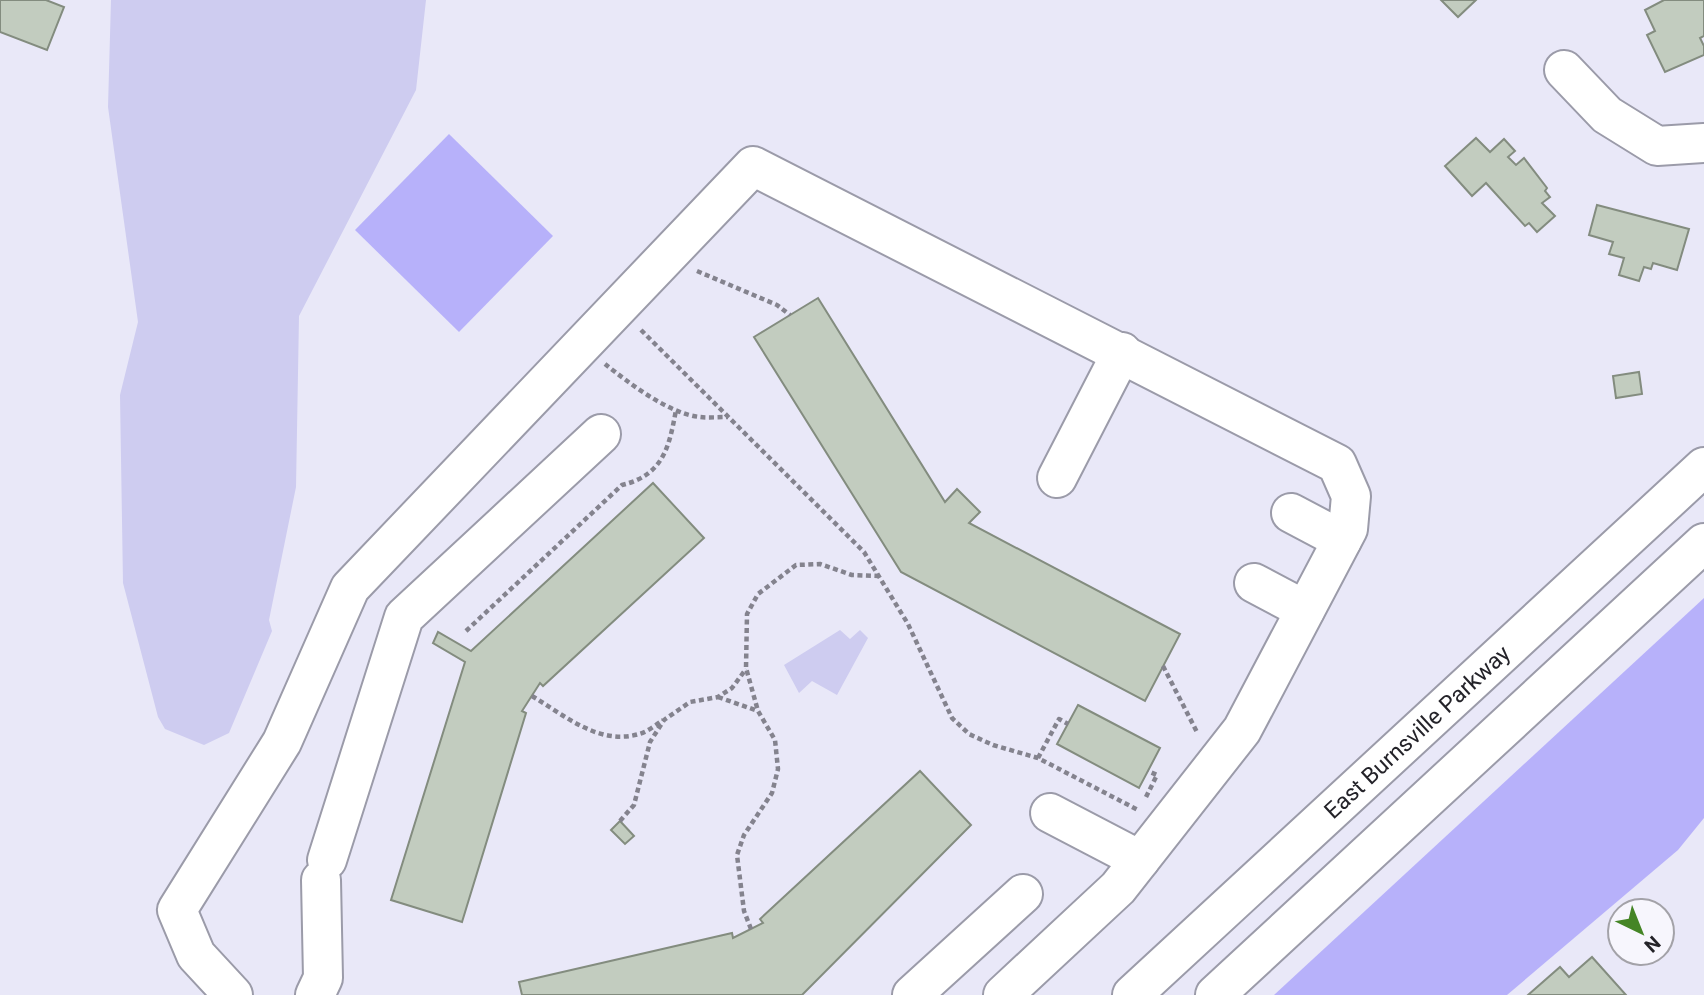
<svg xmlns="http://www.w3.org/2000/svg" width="1704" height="995" font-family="Roboto,sans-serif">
	<rect width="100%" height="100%" fill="#e9e8f8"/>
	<!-- green -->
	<g fill="#b7b1fa">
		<polygon points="449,134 553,236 459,332 355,230"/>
		<polygon points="1704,598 1704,818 1678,850 1507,995 1274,995"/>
	</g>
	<!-- water -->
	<g fill="#ceccf0">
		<polygon points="111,0 426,0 416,90 299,316 296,487 269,620 272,631 229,733 204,745 165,729 158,717 123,583 120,395 138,322 108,107"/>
		<polygon points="840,630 850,639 860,630 868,638 837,695 812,681 799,693 784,665"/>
	</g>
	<!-- building -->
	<g fill="#c2ccbf" stroke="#838c7f" stroke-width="2">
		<polygon points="0,0 46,0 64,7 47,50 0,32"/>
		<polygon points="1441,0 1476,0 1458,17"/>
		<polygon points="1664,0 1704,0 1704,36 1700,38 1704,46 1704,55 1665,72 1647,35 1655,31 1645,10"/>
		<polygon points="1476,138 1490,152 1504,139 1515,151 1508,157 1516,165 1524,158 1547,188 1545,191 1550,197 1542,203 1555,216 1537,232 1529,223 1525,226 1486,183 1472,196 1445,166"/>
		<polygon points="1597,205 1689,229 1677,270 1653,263 1651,269 1644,267 1639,281 1619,275 1624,258 1609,254 1613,242 1589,235"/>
		<polygon points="818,298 945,502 957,489 980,512 969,523 1180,634 1145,701 901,572 754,337"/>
		<polygon points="1639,372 1642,394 1616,398 1613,376"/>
		<polygon points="653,483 704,538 543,686 540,683 522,711 526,713 462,922 391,900 465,662 433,643 438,632 471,651"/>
		<polygon points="1078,705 1160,748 1139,788 1057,744"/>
		<polygon points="920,771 971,825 802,995 522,995 519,982 732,933 733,938 763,923 760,919"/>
		<polygon points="620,821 634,836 625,844 611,830"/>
		<polygon points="1592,957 1626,995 1528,995 1560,967 1569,977"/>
	</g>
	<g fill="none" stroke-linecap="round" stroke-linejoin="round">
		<!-- minor casing -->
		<g stroke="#9b9ba9" stroke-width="42">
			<g id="minor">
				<polyline points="1564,70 1607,115 1657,146 1704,143"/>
				<polyline points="1057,478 1122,352"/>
				<polyline points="1291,513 1342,540"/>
				<polyline points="1254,583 1305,610"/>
				<polyline points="1050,813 1140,860"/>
				<polyline points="327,860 404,617 601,434"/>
				<polyline points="233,995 196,955 177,910 282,742 350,588 753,166 1337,464 1351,496 1348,529 1242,730 1118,888 1003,995"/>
				<polyline points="315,995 323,978 321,880"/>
				<polyline points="912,995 1023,894"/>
				<path id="s1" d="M1132,995l572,-528"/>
				<polyline points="1215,995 1704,543"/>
			</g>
		</g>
		<!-- path -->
		<g stroke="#84838e" stroke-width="4.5" stroke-dasharray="5 3.5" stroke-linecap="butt">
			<polyline points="697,271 777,305 790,315"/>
			<polyline points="641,330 864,552 908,624 952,718 969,734 993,745 1038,758 1138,810"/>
			<path d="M605,364c24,19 64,50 95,53 9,1 19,0 28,0"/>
			<path d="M466,631l156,-146c41,-10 47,-37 54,-75"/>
			<polyline points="1163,666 1198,734"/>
			<path d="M532,696c32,19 67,50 107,38 8,-2 17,-9 24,-14"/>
			<polyline points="718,697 758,711"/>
			<polyline points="1038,758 1059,719 1068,724"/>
			<polyline points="1146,797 1157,775 1148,771"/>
			<polyline points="620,821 634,805 650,742 664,720 690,702 718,697 732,688 746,669"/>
			<polyline points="751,929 744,911 737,855 744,835 772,793 778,769 775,740 758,711 746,668 747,614 758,594 796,565 820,564 852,575 879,576"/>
		</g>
		<!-- minor -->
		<use href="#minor" stroke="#fff" stroke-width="38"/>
	</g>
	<g text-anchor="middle" stroke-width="6" stroke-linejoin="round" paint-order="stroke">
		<!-- street labels -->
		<g font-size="23" fill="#242329" stroke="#f7f6fd">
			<text dy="8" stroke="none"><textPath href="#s1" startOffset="388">East Burnsville Parkway</textPath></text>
		</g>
	</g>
	<!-- north arrow -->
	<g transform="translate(1641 932) rotate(137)"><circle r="33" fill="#f7f6fd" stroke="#a3a2a8" stroke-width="2"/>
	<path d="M0-5L12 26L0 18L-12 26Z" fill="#458526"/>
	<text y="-10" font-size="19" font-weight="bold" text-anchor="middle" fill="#242329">N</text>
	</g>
</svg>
